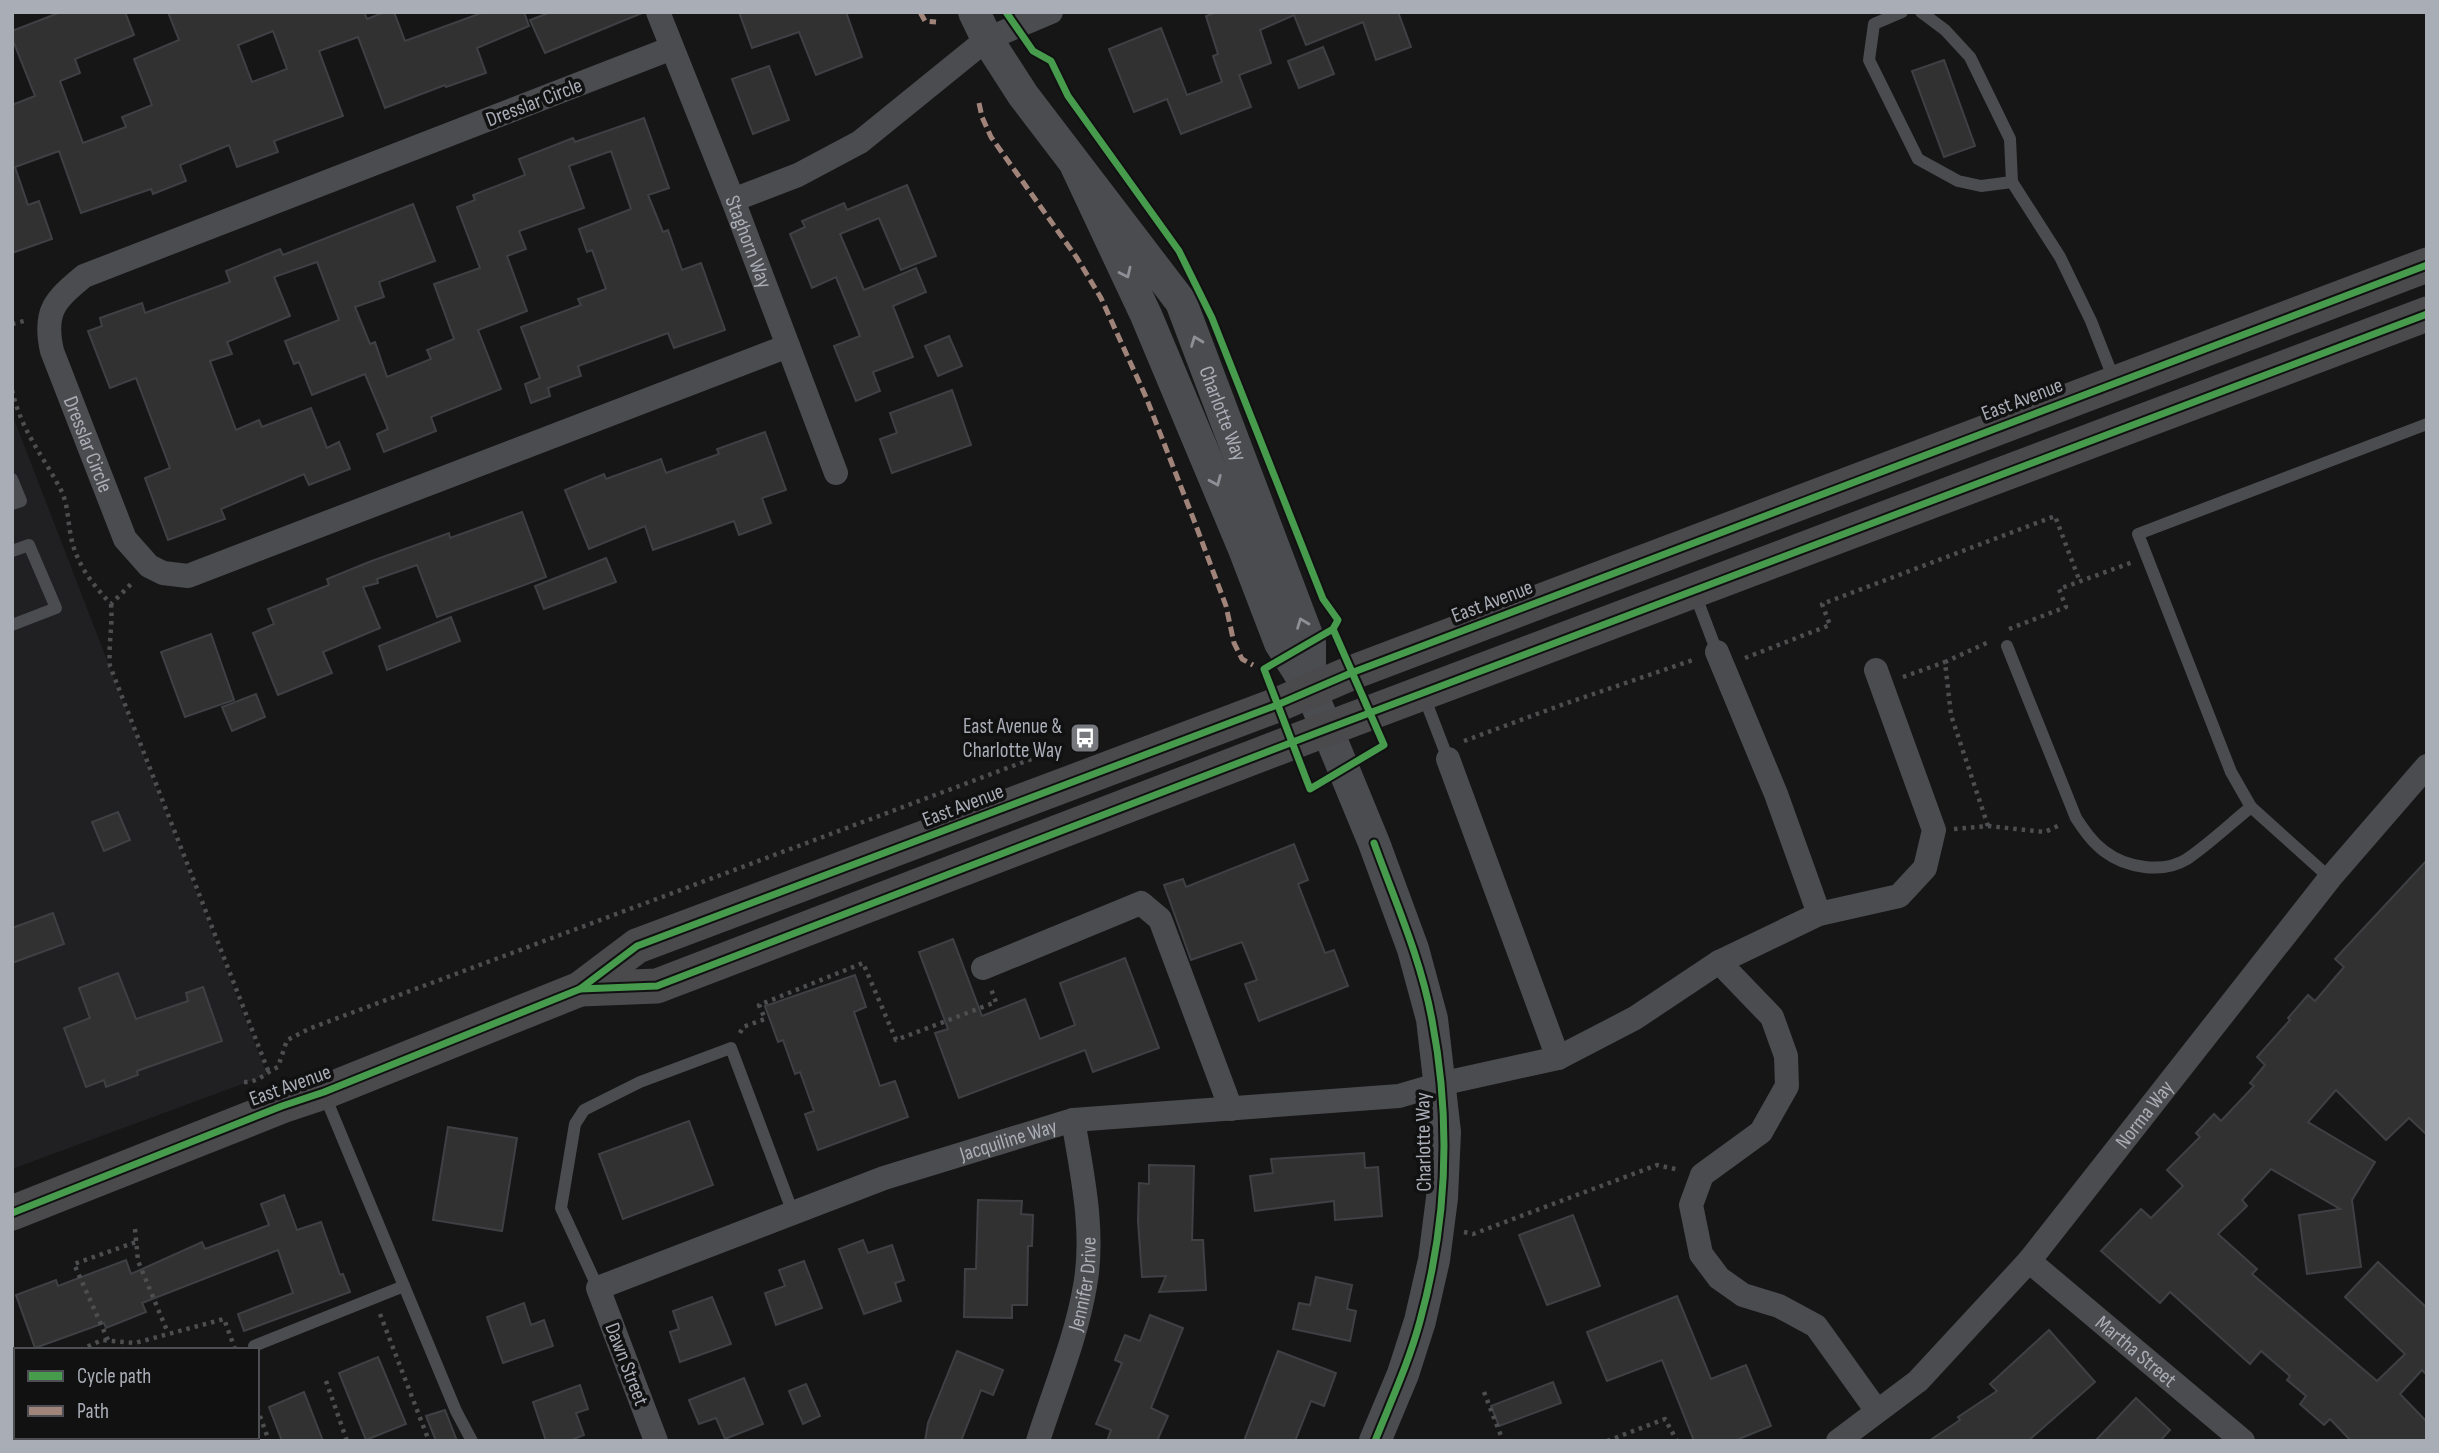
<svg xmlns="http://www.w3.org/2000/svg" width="2439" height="1453" font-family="'Sofia Sans Condensed',sans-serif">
	<rect width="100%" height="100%" fill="#161617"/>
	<!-- built -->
	<polygon fill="#202022" points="12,414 267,1075 12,1169"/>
	<!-- building -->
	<g fill="#313132" stroke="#3f4043" stroke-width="2" fill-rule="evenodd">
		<path d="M61,12h64l9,23 -59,24 5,14 -20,8 23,62 43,-16 -4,-10 30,-12 -18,-46 45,-19 -11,-28h196l3,7 18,-7h9l11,29 79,-29h40l5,14 -52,22 9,25 -40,14 -1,-2 -60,23 -27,-71 -39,14 24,65 -69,25 4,11 -41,15 -8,-22 -49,20 6,16 -33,13 -2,-5 -70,24 -22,-62 -44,16 13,38 11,-4 13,38 -40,14v-148l23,-9 -23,-58v-7zM273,31l14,38 -35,13 -14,-37z"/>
		<polygon points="551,12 642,12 642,13 545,53 530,20"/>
		<polygon points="739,12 846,12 862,57 816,75 799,32 752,48"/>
		<polygon points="1217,12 1398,12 1411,47 1376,60 1363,22 1306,45 1294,15 1260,30 1271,63 1239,75 1251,107 1181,134 1167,99 1134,112 1109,49 1161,28 1187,95 1222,82 1213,56 1218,54 1206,16"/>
		<polygon points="1323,47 1334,74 1299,88 1288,61"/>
		<polygon points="1944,60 1975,146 1944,157 1912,71"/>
		<polygon points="769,66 789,120 753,134 732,79"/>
		<polygon points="644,118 669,188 648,195 663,232 668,230 682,270 701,263 725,330 674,348 668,333 578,366 581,376 548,388 550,396 531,403 525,384 540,378 521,327 581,305 578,299 606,289 592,250 587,252 579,229 631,209 611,151 569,166 584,208 519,231 526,249 507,256 527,311 478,330 501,389 431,417 436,431 384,452 377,434 388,429 365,374 312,395 299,362 294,364 285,341 339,320 317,262 274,277 290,316 227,342 232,354 210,361 236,430 259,420 262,427 311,408 327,448 339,442 350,469 309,485 304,474 221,509 225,519 168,540 145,478 170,468 136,378 110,388 88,331 102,326 100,318 142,303 145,313 230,282 226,271 280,249 283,255 413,204 435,261 379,282 384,297 355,307 370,344 375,342 387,377 431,359 427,350 454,339 434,284 480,268 457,207 475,200 473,195 525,175 519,159 573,138 575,142"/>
		<polygon points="907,185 936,256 901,270 879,218 840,234 864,290 916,268 926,292 893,306 913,357 873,372 880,391 856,401 834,346 860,336 836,277 812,288 790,234 805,227 802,221 844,203 847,210"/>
		<polygon points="949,336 962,366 938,376 925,346"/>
		<polygon points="952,390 971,445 892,473 880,439 897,433 890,413"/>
		<polygon points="765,432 786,490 762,498 771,523 739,535 734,521 653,550 645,526 589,549 565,490 604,474 606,479 661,459 666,473 719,454 717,449"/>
		<polygon points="522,512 546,577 437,617 417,565 377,579 378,583 363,587 380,628 323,652 332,673 278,695 253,633 274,624 268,609 329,585 327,579 369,562 449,533 450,538"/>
		<polygon points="606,558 616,582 544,609 535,586"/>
		<polygon points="451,617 460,641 387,670 379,646"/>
		<polygon points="211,634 234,700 185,717 161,652"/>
		<polygon points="256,694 265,717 232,731 222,707"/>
		<polygon points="118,812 130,840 104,851 92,822"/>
		<polygon points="1294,844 1308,880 1298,884 1325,953 1334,950 1348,986 1259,1021 1245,984 1257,980 1242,942 1191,960 1164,885 1183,879 1186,887"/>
		<polygon points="2427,860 2427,1135 2409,1118 2386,1140 2336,1090 2308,1122 2375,1162 2352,1200 2361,1267 2307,1274 2299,1215 2340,1209 2271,1169 2242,1200 2247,1206 2218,1234 2257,1269 2252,1274 2377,1381 2405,1354 2345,1297 2378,1262 2427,1308 2427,1375 2422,1370 2400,1394 2427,1422 2427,1441 2351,1441 2330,1419 2324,1425 2300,1404 2306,1396 2287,1380 2290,1376 2261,1351 2250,1364 2170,1292 2160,1303 2101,1251 2141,1209 2151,1218 2183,1186 2167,1170 2200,1137 2196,1133 2214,1114 2221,1121 2254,1086 2250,1083 2265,1065 2257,1057 2290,1020 2288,1018 2308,995 2315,1001 2344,967 2335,959"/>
		<polygon points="53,913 64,944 12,963 12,928"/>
		<polygon points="953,939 982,1016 1025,999 1040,1039 1075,1025 1060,983 1125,958 1159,1048 1093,1072 1085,1050 959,1098 935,1033 948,1029 919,952"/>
		<polygon points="118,973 136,1019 188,1001 186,993 203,987 222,1041 137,1071 138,1075 106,1087 104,1080 86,1087 64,1028 90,1018 79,988"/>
		<polygon points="855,975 866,1007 854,1012 880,1086 895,1081 908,1117 818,1150 805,1114 814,1111 800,1072 795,1074 783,1040 778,1042 765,1006"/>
		<polygon points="689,1121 713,1185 623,1219 599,1154"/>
		<polygon points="448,1127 517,1138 502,1231 433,1220"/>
		<polygon points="1364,1153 1365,1168 1378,1167 1382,1216 1335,1220 1334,1201 1255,1211 1250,1176 1273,1173 1271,1159"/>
		<polygon points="1149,1165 1194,1166 1192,1240 1203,1240 1206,1290 1159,1292 1166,1276 1142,1277 1138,1221 1139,1183 1149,1184"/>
		<polygon points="284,1195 297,1230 321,1222 340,1275 343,1274 350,1292 244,1331 238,1314 293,1293 278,1250 142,1303 146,1312 106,1328 104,1323 35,1348 16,1295 56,1280 58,1286 126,1260 131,1274 202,1242 205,1249 269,1225 261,1204"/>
		<polygon points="978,1200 1022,1201 1021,1214 1033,1215 1032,1246 1028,1246 1027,1305 1012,1305 1012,1318 964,1317 965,1269 976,1269"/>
		<polygon points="1573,1215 1600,1286 1547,1305 1519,1235"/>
		<polygon points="863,1240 868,1253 892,1245 904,1280 895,1283 901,1301 864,1314 839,1249"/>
		<polygon points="804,1261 822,1308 776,1325 765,1293 785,1286 779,1270"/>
		<polygon points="1316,1277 1352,1285 1347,1309 1356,1311 1350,1341 1293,1329 1299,1303 1310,1305"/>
		<polygon points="1677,1296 1711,1379 1746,1365 1771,1426 1734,1441 1694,1441 1662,1360 1607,1381 1587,1332"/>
		<polygon points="712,1297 731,1344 680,1362 670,1332 679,1329 673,1311"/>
		<polygon points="524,1303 531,1325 544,1320 553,1346 503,1363 487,1317"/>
		<polygon points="1150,1315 1183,1328 1151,1408 1168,1416 1157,1441 1107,1441 1111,1430 1096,1424 1122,1363 1115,1360 1125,1335 1140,1341"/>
		<polygon points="2049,1330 2095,1382 2028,1441 1929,1441 1960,1420 1958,1417 1997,1391 1990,1384"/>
		<polygon points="957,1351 1003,1370 993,1395 981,1390 961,1441 925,1441 928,1423"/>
		<polygon points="1278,1351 1336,1373 1324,1406 1311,1401 1295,1441 1244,1441"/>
		<polygon points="378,1357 406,1424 366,1440 339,1373"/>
		<polygon points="744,1378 763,1424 725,1439 716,1418 699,1424 689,1400"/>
		<polygon points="1553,1382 1561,1403 1499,1426 1491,1406"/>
		<polygon points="806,1384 820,1416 803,1424 789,1391"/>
		<polygon points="580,1385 588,1409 576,1413 584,1435 569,1441 546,1441 533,1402"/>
		<polygon points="304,1392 323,1441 282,1441 269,1407"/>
		<polygon points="2136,1398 2170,1430 2160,1441 2095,1441"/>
		<polygon points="445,1410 457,1441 436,1441 426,1416"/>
	</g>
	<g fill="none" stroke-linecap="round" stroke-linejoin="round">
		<!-- path -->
		<g stroke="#4c4e50" stroke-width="4.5" stroke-dasharray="3.5 5" stroke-linecap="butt">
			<polyline points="12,324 28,320"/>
			<path d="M12,390c10,43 31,65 50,102 7,16 6,37 11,53 7,24 22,42 38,59l23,-23"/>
			<path d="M111,604c2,22 -3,41 -1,62l159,407"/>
			<polyline points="2009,629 2066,607 2059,589 2133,562"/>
			<polyline points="1745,658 1830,625 1822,604 2055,516 2080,582"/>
			<polyline points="1903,677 1945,662"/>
			<polyline points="1464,741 1564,704 1696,659"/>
			<polyline points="1988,826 1951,715 1945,662 1991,641"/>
			<polyline points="1954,829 1988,826 2045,832 2062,824"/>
			<polyline points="740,1033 743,1027 765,1019 759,1005 863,963 896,1040 996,1002 991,989"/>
			<path d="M244,1082c14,1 22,-10 34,-15l9,-27 24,-12 750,-280"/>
			<polyline points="135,1229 138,1261 168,1333"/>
			<polyline points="1464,1232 1473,1234 1657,1165 1680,1170"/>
			<polyline points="380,1314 429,1441"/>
			<polyline points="108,1340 74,1264 136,1242"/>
			<polyline points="80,1350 102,1340 135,1343 224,1319 235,1349"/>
			<polyline points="326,1381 347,1441"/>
			<polyline points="1484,1392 1503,1441"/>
			<polyline points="257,1408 269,1441"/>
			<polyline points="63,1437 65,1441"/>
			<polyline points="171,1437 172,1441"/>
			<polyline points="96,1441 104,1437"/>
			<polyline points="1607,1441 1665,1419 1677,1441"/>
		</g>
		<!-- service -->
		<g stroke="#4b4c4f" stroke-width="12">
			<polyline points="1902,12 1874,24 1869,60 1918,159 1958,181 1981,186 2012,182"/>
			<polyline points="1921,12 1945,30 1970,57 2010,139 2012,182 2060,257 2091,321 2115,382"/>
			<polyline points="12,479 21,501 12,504"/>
			<polyline points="12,551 29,545 56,608 12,625"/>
			<polyline points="1695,594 1717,652"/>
			<path d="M2007,646l69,172c8,12 16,24 28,33 22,17 59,23 83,8 22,-15 43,-35 64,-52l-20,-35 -93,-238 289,-110"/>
			<polyline points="1423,694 1448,759"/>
			<polyline points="2251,807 2330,878"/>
			<polyline points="325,1096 456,1411 472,1441"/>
			<polyline points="598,1288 561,1208 575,1124 584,1110 640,1082 731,1048 793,1213"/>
			<polyline points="254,1346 404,1286"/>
			<polyline points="12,1440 13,1441"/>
		</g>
		<!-- minor -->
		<g stroke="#4b4c4f" stroke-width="24">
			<path id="s1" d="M658,12l75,188 103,273"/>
			<path id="s2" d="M672,48l-588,228c-29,24 -41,35 -32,75l73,188 24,27 14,7 25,3 600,-230"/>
			<polyline points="733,200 798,175 860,142 987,39 1051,12"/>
			<polyline points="1717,652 1776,794 1819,914"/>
			<polyline points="1448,759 1558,1058"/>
			<polyline points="1719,962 1772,1017 1786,1056 1787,1086 1761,1132 1702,1175 1691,1205 1701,1254 1719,1278 1743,1295 1779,1306 1816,1326 1877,1411"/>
			<polyline points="983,968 1141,903 1160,919 1231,1109"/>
			<path id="s3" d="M2029,1261l214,180"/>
			<path id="s4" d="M656,1441l-58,-153 286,-110 189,-58 326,-24 41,-12 118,-26 77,-40 84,-56 100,-48 80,-18 26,-28 9,-38 -58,-160"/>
			<path id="s5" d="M1038,1441c16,-51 38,-102 47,-155 10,-54 -3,-113 -12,-166"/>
			<path id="s6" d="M1838,1441l80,-60 111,-120 301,-383 97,-112"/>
		</g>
		<!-- tertiary -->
		<g stroke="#4b4c4f" stroke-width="32">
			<path id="s7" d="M974,12l13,27 36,56 158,207 129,341v47"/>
			<polyline points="1076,166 1146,315 1244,549 1280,643 1310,690 1327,729 1374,843 1413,949 1432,1019 1445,1132 1442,1198 1434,1260 1420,1321 1403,1374 1375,1441"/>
		</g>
		<!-- secondary -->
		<g stroke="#4a4a4d" stroke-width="35">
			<polyline points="580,989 657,986 1327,729 2427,314"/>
			<polyline points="12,1213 282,1106 324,1092 580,989 637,946 1277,705 1351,673 2427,265"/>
		</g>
		<!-- quiet -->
		<g stroke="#a18479" stroke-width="5" stroke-dasharray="10 5" stroke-linecap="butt">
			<polyline points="920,12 925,21 936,22"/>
			<polyline points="979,103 982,117 991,137 1077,258 1101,298 1146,397 1195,523 1226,606 1234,643 1242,659 1253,665"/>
		</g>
		<!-- cycleway casing -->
		<g stroke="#111112" stroke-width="11">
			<g id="cycleway">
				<polyline points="1006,12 1033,51 1051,61 1068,96 1179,251 1212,318 1323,599 1338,620 1333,629 1264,669 1310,789 1384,745 1333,629"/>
				<path d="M1374,843c21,58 47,116 58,177 19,100 15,203 -12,301 -11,41 -29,80 -45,120"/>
				<polyline points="580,989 657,986 1327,729 2427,314"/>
				<polyline points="12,1213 282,1106 324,1092 580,989 637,946 1277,705 1351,673 2427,265"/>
			</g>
		</g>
		<!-- cycleway -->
		<use href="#cycleway" stroke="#469c4c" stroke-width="7"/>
	</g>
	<!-- one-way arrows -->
	<defs><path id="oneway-chevron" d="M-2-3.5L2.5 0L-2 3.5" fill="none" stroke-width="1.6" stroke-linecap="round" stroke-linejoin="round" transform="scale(1.75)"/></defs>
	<g stroke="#8d9097">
		<use href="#oneway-chevron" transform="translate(1126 273) rotate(65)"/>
		<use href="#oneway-chevron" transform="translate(1196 341) rotate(-111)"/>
		<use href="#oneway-chevron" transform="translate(1216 481) rotate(67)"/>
		<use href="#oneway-chevron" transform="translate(1302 623) rotate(-111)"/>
	</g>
	<!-- icons -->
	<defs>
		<g id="bus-square" transform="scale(1.575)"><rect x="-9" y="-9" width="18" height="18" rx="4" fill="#76787e" stroke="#111112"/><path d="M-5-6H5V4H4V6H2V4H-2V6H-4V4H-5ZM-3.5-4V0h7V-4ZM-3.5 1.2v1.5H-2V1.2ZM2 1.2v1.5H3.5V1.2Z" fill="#fff"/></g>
	</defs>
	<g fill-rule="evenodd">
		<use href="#bus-square" x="1085" y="738"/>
	</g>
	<g text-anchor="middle" stroke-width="7" stroke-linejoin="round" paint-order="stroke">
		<!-- street labels -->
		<g font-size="21" fill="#a9adb6" stroke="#111112">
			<text transform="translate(534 102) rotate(-21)" y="7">Dresslar Circle</text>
			<text dy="7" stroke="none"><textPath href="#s1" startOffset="247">Staghorn Way</textPath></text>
			<text transform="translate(2022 399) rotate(-21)" y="7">East Avenue</text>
			<text dy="7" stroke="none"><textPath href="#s7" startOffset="476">Charlotte Way</textPath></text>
			<text dy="7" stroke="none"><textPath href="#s2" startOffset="819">Dresslar Circle</textPath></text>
			<text transform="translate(1492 601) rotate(-21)" y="7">East Avenue</text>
			<text transform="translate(963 805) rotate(-21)" y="7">East Avenue</text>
			<text transform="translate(290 1085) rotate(-20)" y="7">East Avenue</text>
			<text dy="7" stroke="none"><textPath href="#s6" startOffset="450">Norma Way</textPath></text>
			<text dy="7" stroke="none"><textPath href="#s4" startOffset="600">Jacquiline Way</textPath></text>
			<text transform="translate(1423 1142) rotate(-91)" y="7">Charlotte Way</text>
			<text dy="7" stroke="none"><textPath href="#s5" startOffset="164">Jennifer Drive</textPath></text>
			<text dy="7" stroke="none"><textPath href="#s3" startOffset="140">Martha Street</textPath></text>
			<text transform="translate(627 1364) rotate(69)" y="7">Dawn Street</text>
		</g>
		<!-- poi labels -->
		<g font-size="21" fill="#a9adb6" stroke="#111112" text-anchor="end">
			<text x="1062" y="733">East Avenue &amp;<tspan x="1062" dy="24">Charlotte Way</tspan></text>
		</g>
	</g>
	<!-- border -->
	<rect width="2439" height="1453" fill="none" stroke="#a9adb6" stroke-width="28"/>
	<!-- legend -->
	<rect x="14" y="1348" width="245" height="91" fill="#111112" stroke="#4e4f54" stroke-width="2"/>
	<rect x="28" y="1371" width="35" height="10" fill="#469c4c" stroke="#4e4f54" stroke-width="2"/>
	<text x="77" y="1383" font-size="21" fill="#a9adb6">Cycle path</text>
	<rect x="28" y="1406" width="35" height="10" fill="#a18479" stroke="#4e4f54" stroke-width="2"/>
	<text x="77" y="1418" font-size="21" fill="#a9adb6">Path</text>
</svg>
